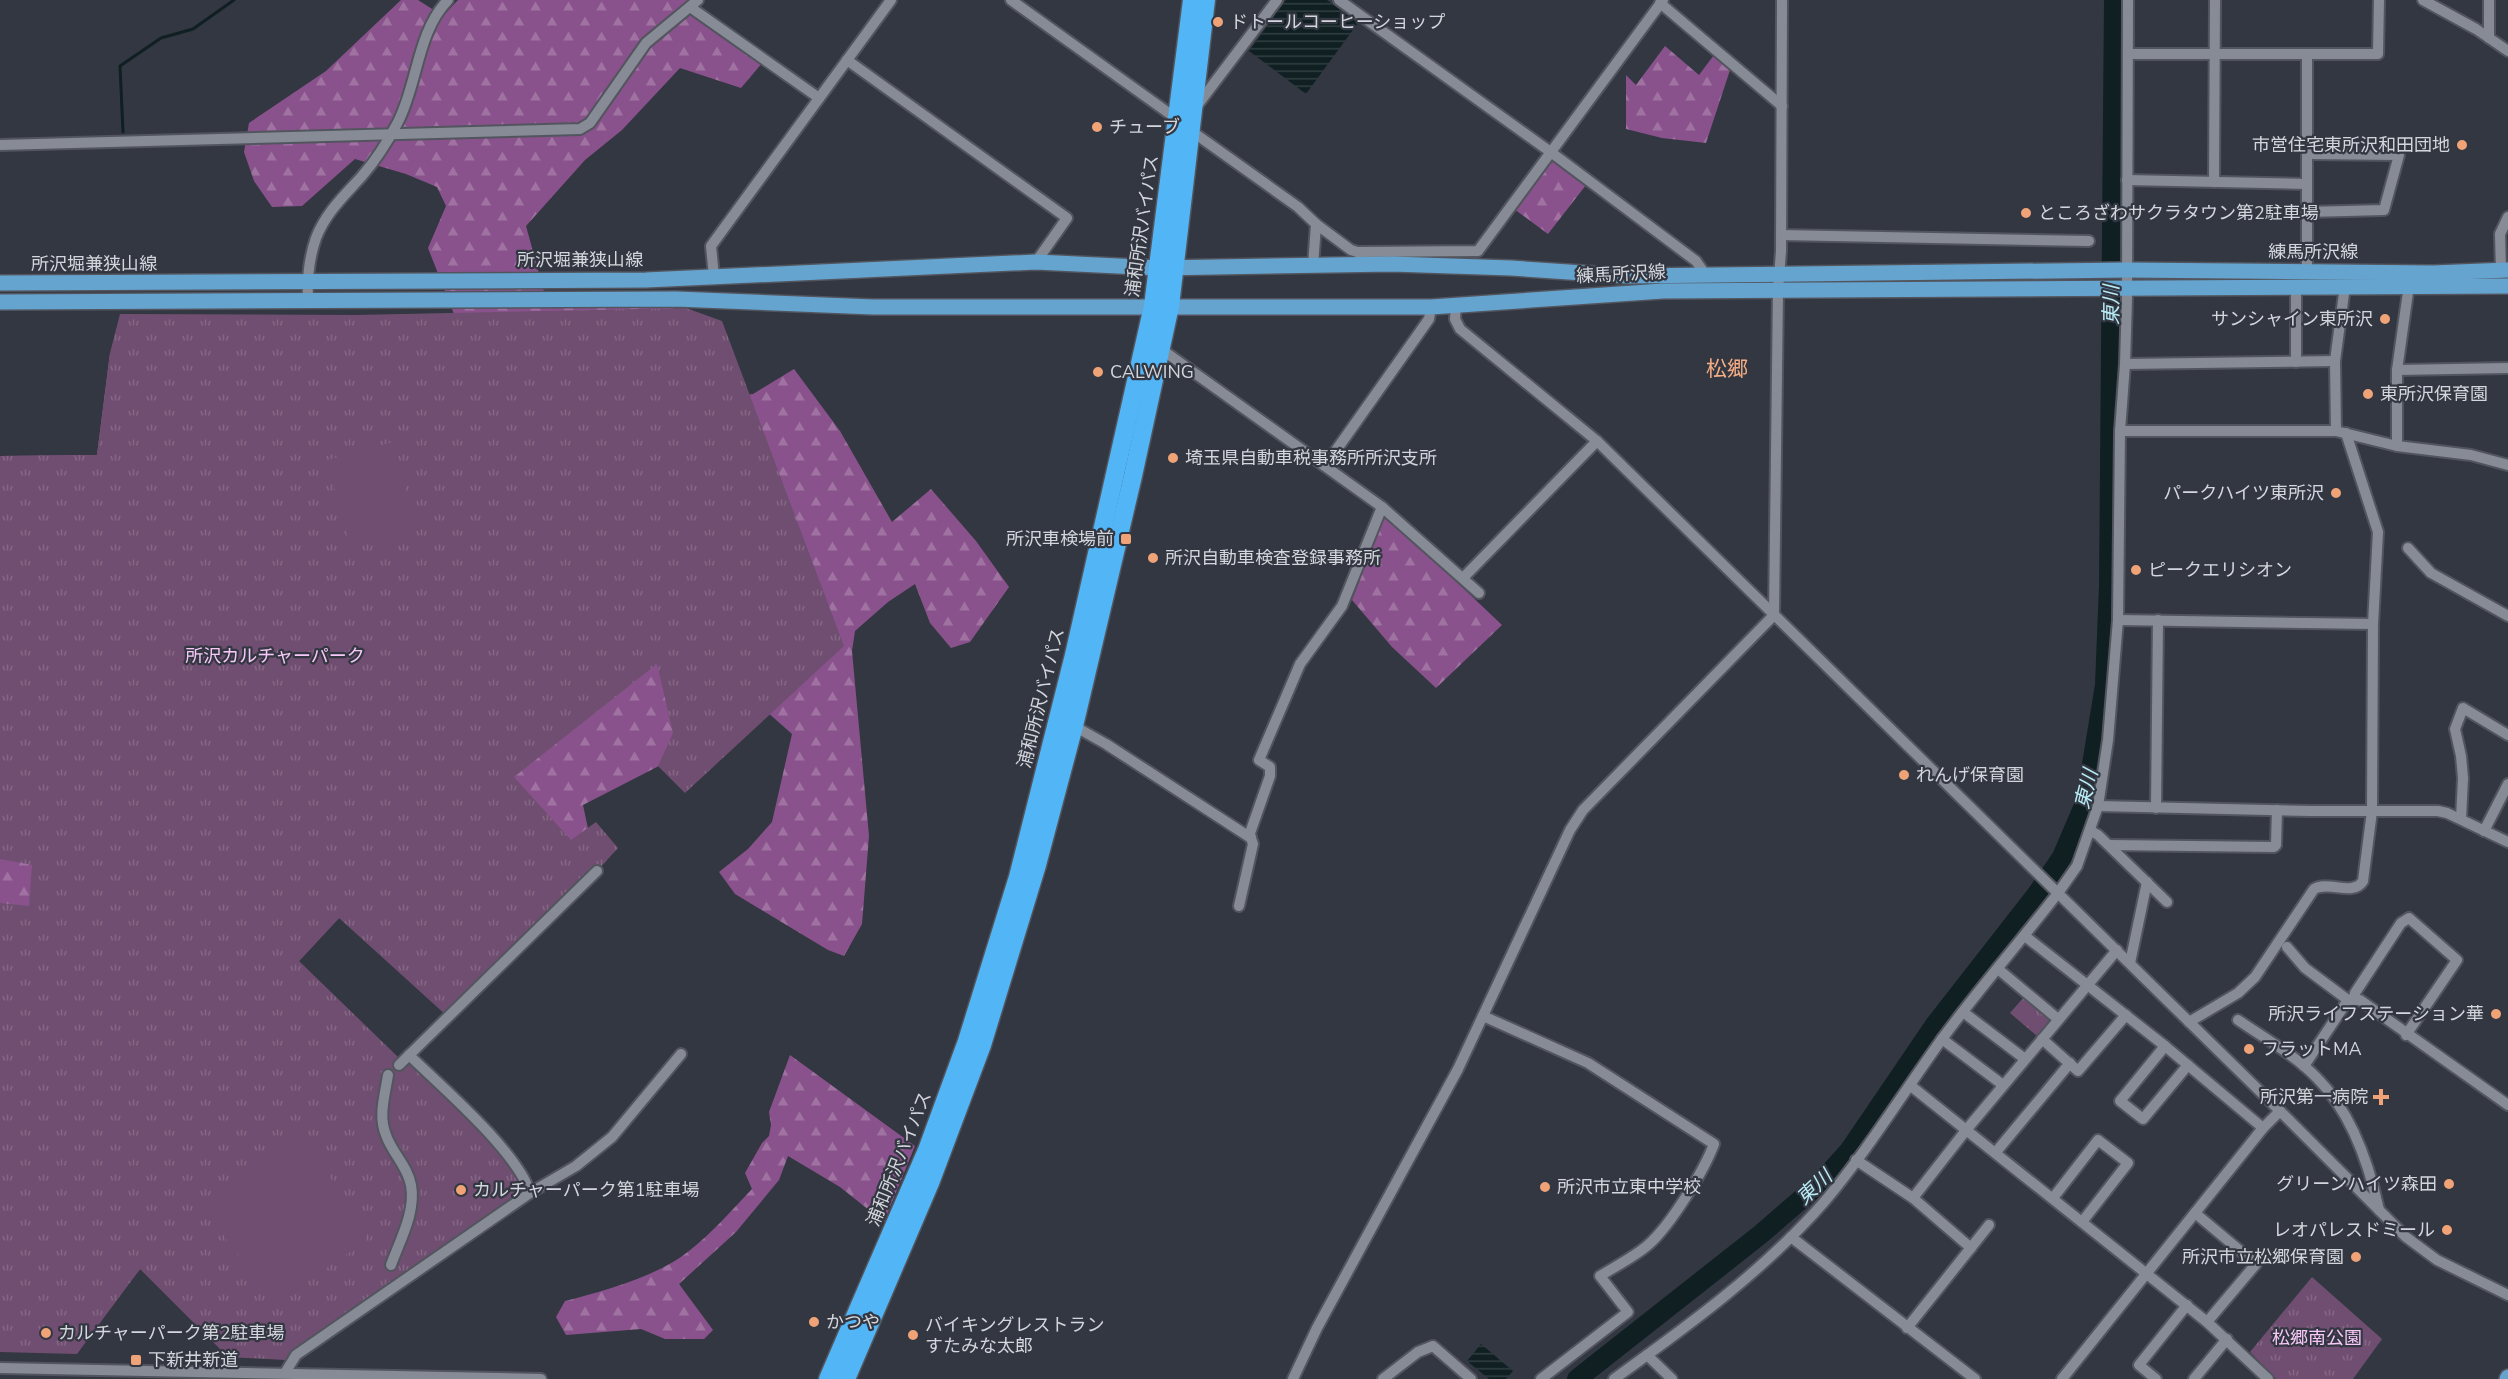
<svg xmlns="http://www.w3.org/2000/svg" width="2508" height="1379" font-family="'Nunito Sans','Noto Sans JP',sans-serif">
	<defs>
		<pattern id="forest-firs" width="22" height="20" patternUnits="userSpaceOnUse" patternTransform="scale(1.5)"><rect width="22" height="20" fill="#8a528c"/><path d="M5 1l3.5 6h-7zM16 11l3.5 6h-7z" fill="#9f72a1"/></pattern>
		<pattern id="park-tufts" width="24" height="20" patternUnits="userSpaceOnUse" patternTransform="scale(1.5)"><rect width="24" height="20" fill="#704e71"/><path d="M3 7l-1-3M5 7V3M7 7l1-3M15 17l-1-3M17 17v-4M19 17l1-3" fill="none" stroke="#846785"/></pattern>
		<pattern id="water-rules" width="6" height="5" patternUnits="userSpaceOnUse" patternTransform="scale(1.5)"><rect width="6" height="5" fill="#0f1f22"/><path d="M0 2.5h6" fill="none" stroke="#313f42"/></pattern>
	</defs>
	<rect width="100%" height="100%" fill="#333741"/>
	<!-- forest -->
	<g fill="url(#forest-firs)">
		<polygon points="401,0 418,0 443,16 458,0 690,0 682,7 763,62 741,88 680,68 622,130 585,160 526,226 546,299 676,299 660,405 753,394 794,369 840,431 892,522 931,489 976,541 1009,587 970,642 951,648 930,623 915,584 888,602 855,631 852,651 869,836 862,924 844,956 828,950 735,894 719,872 748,849 772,822 792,734 766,711 583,805 597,871 339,918 299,961 140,1269 108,1311 0,1265 0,456 97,455 110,353 454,314 428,248 446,206 437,187 406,174 355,159 302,206 272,207 254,181 244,152 249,123 326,71"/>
		<polygon points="1665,46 1699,75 1714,55 1730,70 1706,143 1662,138 1626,129 1626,75 1636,85"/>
		<polygon points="1552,158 1586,185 1548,234 1514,209"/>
		<polygon points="1385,514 1502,625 1436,688 1392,647 1352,600"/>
		<path d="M790,1055l125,91 -31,76 -44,-35 -52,-31 -9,24 -43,52 -57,52 34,46 -9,9h-39l-24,-10 -75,6 -10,-18 9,-16c40,-10 93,-25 124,-50 23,-18 43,-41 63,-62l-7,-16 17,-30 7,-7 2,-11 -2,-13z"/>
	</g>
	<!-- park -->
	<g fill="url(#park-tufts)">
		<polygon points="686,308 722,321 844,646 685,793 658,766 673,733 657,664 514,777 571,840 596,822 618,848 597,871 447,1016 339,918 299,961 398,1057 410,1060 499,1150 520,1181 518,1195 285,1360 228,1357 140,1269 77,1354 0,1352 0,903 29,906 32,865 0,859 0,456 97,455 110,353 120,314 355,315"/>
		<polygon points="2024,997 2049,1017 2049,1021 2037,1036 2010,1013"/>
		<polygon points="2312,1277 2382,1339 2353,1379 2276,1379 2250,1352"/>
	</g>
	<!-- pitch -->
	<g fill="#704e71">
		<polygon points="393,442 416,529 350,547 327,460"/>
		<polygon points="294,1143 308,1147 366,1228 365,1242 282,1298 267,1295 209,1215 213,1200"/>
	</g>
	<!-- water -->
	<g fill="url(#water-rules)">
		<polygon points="1286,0 1327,0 1358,23 1306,94 1249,51"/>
		<polygon points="1481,1344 1513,1371 1506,1379 1489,1379 1467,1361"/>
	</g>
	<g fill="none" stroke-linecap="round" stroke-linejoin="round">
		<!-- stream -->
		<polyline stroke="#0f1f22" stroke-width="3" points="123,132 120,66 161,38 193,29 234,0"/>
		<!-- river -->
		<polyline stroke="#0f1f22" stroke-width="20" points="1577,1379 1761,1234 1821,1182 1849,1151 1934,1026 2037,894 2062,857 2086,801 2105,685 2109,586 2114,0"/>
		<!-- minor casing -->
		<g stroke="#52555e" stroke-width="14">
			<g id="minor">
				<polyline points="1011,0 1177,119"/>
				<polyline points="1339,0 1552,153 1696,261 1705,274"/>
				<polyline points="2423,0 2476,29 2508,51"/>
				<polyline points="1660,3 1782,106"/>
				<polyline points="690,7 819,98"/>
				<polyline points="2489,38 2489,0"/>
				<polyline points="2128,54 2378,54 2379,0"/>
				<polyline points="2307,54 2307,271"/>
				<polyline points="847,60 1067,218 1036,262"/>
				<polyline points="1196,107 1277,0"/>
				<polyline points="1190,130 1298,207 1316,224 1313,266"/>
				<polyline points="0,145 580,129 590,123 646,43 698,0"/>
				<polyline points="2127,180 2307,184"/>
				<polyline points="2214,182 2215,0"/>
				<polyline points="2307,212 2384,210 2399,155 2307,154"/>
				<polyline points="1316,224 1351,250 1357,252 1478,251 1663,0"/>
				<polyline points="1781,235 2089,241"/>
				<polyline points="2501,270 2500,234 2508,217"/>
				<polyline points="714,277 711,246 891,0"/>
				<path d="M308,301c-1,-21 1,-43 8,-63 10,-26 29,-43 46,-62 14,-16 26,-35 36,-54 20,-39 19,-90 50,-122"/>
				<polyline points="1456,305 1455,319 1460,329 1597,441 2280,1111 2406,1237 2437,1260 2508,1295"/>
				<polyline points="1161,349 1382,507 1342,606 1300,664 1259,760 1270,767 1270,776 1250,833 1251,838"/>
				<polyline points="2296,362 2296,286"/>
				<polyline points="2125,364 2335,361"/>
				<polyline points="2397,370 2508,368"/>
				<polyline points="2120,431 2336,431 2397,446 2471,455 2508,465"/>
				<polyline points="2336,431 2335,361 2345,286"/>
				<polyline points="2397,446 2397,370 2409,285"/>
				<polyline points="1325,466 1429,319 1431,307"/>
				<polyline points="1382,507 1479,593"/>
				<polyline points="2408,548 2431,573 2508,616"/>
				<polyline points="1463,578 1597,441"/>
				<polyline points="2118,620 2373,624"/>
				<polyline points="1074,726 1106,744 1251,838 1253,844 1239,906"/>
				<polyline points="2098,806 2311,811 2438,811 2447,813 2508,842"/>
				<polyline points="2156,808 2158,620"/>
				<polyline points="2461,819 2463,778 2461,756 2455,729 2463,708 2508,735"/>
				<polyline points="2091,831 2098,835 2167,902"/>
				<polyline points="2484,831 2508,784"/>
				<polyline points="2109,845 2274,847 2276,845 2277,810"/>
				<polyline points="2025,936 2165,1046 2263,1128"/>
				<polyline points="2287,947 2305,968 2348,1000 2360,1000 2508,1105"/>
				<polyline points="2130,963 2147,882"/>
				<polyline points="1998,969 2058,1019"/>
				<polyline points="2353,1000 2355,993 2401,923 2409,918 2457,960 2406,1035"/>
				<polyline points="1963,1012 2025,1059"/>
				<path d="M1483,1016l105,47 126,81c-10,27 -44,82 -66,101 -14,12 -32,21 -48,31l28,36 -87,67"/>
				<path d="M2238,1020c26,18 57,35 79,58 34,34 52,86 62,132"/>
				<path d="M2189,1022l49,-29 17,-16 59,-88c14,-9 39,8 49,-8l9,-70 1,-187 5,-92 -32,-99"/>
				<polyline points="1942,1039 2003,1085"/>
				<polyline points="2042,1039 2078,1071 2126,1015"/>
				<polyline points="2165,1046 2120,1101 2143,1119 2188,1065"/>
				<path d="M409,1055c32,31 109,97 121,138"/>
				<polyline points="399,1065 597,871"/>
				<polyline points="2304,1066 2348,1000"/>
				<path d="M388,1075c-3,20 -10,41 -2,60 6,18 21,30 25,50 5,27 -11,55 -20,80"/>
				<polyline points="1911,1086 2207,1322 2268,1379"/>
				<polyline points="1996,1152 2070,1063"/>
				<polyline points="1856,1160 1913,1198 1971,1248"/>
				<polyline points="1913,1198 1967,1129 2117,950"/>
				<polyline points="2053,1198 2098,1140 2128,1163 2082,1222"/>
				<polyline points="2195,1213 2256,1264 2207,1322"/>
				<polyline points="1791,1237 1975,1379"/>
				<polyline points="1907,1328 1989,1225"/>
				<polyline points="1647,1355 1672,1379"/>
				<polyline points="0,1368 541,1379"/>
				<polyline points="285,1373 296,1355 530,1193 576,1166 612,1137 681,1054"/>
				<polyline points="1293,1379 1317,1328 1458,1069 1570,830 1583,810 1774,615 1778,290 1781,251 1782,0"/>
				<polyline points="1383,1379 1418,1352 1433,1346 1471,1379"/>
				<path d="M1614,1379c74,-53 151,-109 211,-178 43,-51 78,-108 117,-162 37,-50 78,-97 116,-146l19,-27 21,-60 10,-66 10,-120 2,-189 5,-67 2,-67 1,-297"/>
				<polyline points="2062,1379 2263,1128 2280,1111"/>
				<polyline points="2156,1379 2139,1365 2187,1305"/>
				<polyline points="2194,1379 2227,1339"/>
			</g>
		</g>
		<!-- major casing -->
		<g stroke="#52555e" stroke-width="18">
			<g id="major">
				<polyline points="0,283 646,280 1036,262 1159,268 1392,264 1511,268 1627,276 2127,270 2433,273 2508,270"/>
				<polyline points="0,302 676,299 873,307 1431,307 1663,291 2508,286"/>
				<polyline points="2507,1379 2508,1377"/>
			</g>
		</g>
		<!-- highway casing -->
		<g stroke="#52555e" stroke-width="21">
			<g id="highway">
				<polyline points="828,1379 927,1150 967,1041 1018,877 1074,655 1153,306 1192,0"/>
				<polyline points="846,1379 930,1183 982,1045 1037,865 1074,726 1133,476 1170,306 1206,0"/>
			</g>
		</g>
		<!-- minor -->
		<use href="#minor" stroke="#868b96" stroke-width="10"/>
		<!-- major -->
		<use href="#major" stroke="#66a4d0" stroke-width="15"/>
		<!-- highway -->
		<use href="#highway" stroke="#51b5f6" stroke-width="18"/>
	</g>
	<!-- markers -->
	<g fill="#efa377" stroke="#333741" stroke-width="2">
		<circle cx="1218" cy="22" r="6"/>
		<circle cx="1097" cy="127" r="6"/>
		<circle cx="2462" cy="145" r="6"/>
		<circle cx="2026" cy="213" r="6"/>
		<circle cx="2385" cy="319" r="6"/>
		<circle cx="1098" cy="372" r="6"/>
		<circle cx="2368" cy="394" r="6"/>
		<circle cx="1173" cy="458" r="6"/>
		<circle cx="2336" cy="493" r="6"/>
		<rect x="1120" y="533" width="12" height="12" rx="3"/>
		<circle cx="1153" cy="558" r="6"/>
		<circle cx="2136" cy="570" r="6"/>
		<circle cx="1904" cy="775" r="6"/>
		<circle cx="2496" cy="1014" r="6"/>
		<circle cx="2249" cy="1049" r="6"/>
		<path d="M2378 1088h6v6h6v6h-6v6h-6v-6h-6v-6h6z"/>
		<circle cx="2449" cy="1184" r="6"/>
		<circle cx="1545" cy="1187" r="6"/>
		<circle cx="461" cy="1190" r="6"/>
		<circle cx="2447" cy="1230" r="6"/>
		<circle cx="2356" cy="1257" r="6"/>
		<circle cx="814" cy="1322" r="6"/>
		<circle cx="46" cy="1333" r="6"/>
		<circle cx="913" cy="1335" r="6"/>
		<rect x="130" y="1354" width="12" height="12" rx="3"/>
	</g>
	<g text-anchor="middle" stroke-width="4.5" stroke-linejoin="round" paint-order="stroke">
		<!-- poi labels -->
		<g font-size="18" fill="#d3d6dc" stroke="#333741" text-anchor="start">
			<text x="1230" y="28">ドトールコーヒーショップ</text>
			<text x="1109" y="133">チューブ</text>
			<text x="2450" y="151" text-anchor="end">市営住宅東所沢和田団地</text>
			<text x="2038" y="219">ところざわサクラタウン第2駐車場</text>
			<text x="2373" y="325" text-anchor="end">サンシャイン東所沢</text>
			<text x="1110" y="378">CALWING</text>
			<text x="2380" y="400">東所沢保育園</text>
			<text x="1185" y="464">埼玉県自動車税事務所所沢支所</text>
			<text x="2324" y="499" text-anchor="end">パークハイツ東所沢</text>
			<text x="1114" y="545" text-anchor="end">所沢車検場前</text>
			<text x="1165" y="564">所沢自動車検査登録事務所</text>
			<text x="2148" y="576">ピークエリシオン</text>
			<text x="1916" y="781">れんげ保育園</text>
			<text x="2484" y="1020" text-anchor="end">所沢ライフステーション華</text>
			<text x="2261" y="1055">フラットMA</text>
			<text x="2368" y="1103" text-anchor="end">所沢第一病院</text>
			<text x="2437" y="1190" text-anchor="end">グリーンハイツ森田</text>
			<text x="1557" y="1193">所沢市立東中学校</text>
			<text x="473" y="1196">カルチャーパーク第1駐車場</text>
			<text x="2435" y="1236" text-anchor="end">レオパレスドミール</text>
			<text x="2344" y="1263" text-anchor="end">所沢市立松郷保育園</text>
			<text x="826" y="1328">かつや</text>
			<text x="925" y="1331">バイキングレストラン<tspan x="925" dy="21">すたみな太郎</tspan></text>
			<text x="58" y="1339">カルチャーパーク第2駐車場</text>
			<text x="148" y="1366">下新井新道</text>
		</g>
		<!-- street labels -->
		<g font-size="18" fill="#d3d6dc" stroke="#333741">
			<text transform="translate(1142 226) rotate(-82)" y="6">浦和所沢バイパス</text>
			<text x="2313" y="258">練馬所沢線</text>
			<text x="580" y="266">所沢堀兼狭山線</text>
			<text x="94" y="270">所沢堀兼狭山線</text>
			<text transform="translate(1621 274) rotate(-3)" y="6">練馬所沢線</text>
			<text transform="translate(1041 698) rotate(-76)" y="6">浦和所沢バイパス</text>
			<text transform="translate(899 1159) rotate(-68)" y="6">浦和所沢バイパス</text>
		</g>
		<!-- park labels -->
		<g font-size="18" fill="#f8c8f9" stroke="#333741">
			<text x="275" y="662">所沢カルチャーパーク</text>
			<text x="2317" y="1344">松郷南公園</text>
		</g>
		<!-- water labels -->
		<g font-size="20" font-style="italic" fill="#b8edf7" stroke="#333741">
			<text transform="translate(2111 305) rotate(-90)" y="7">東川</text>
			<text transform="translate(2086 789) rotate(-76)" y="7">東川</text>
			<text transform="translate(1814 1187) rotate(-43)" y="7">東川</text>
		</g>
		<!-- quarter labels -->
		<g font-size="21" fill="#f5ae85" stroke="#333741">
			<text x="1727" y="376">松郷</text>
		</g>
	</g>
</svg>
